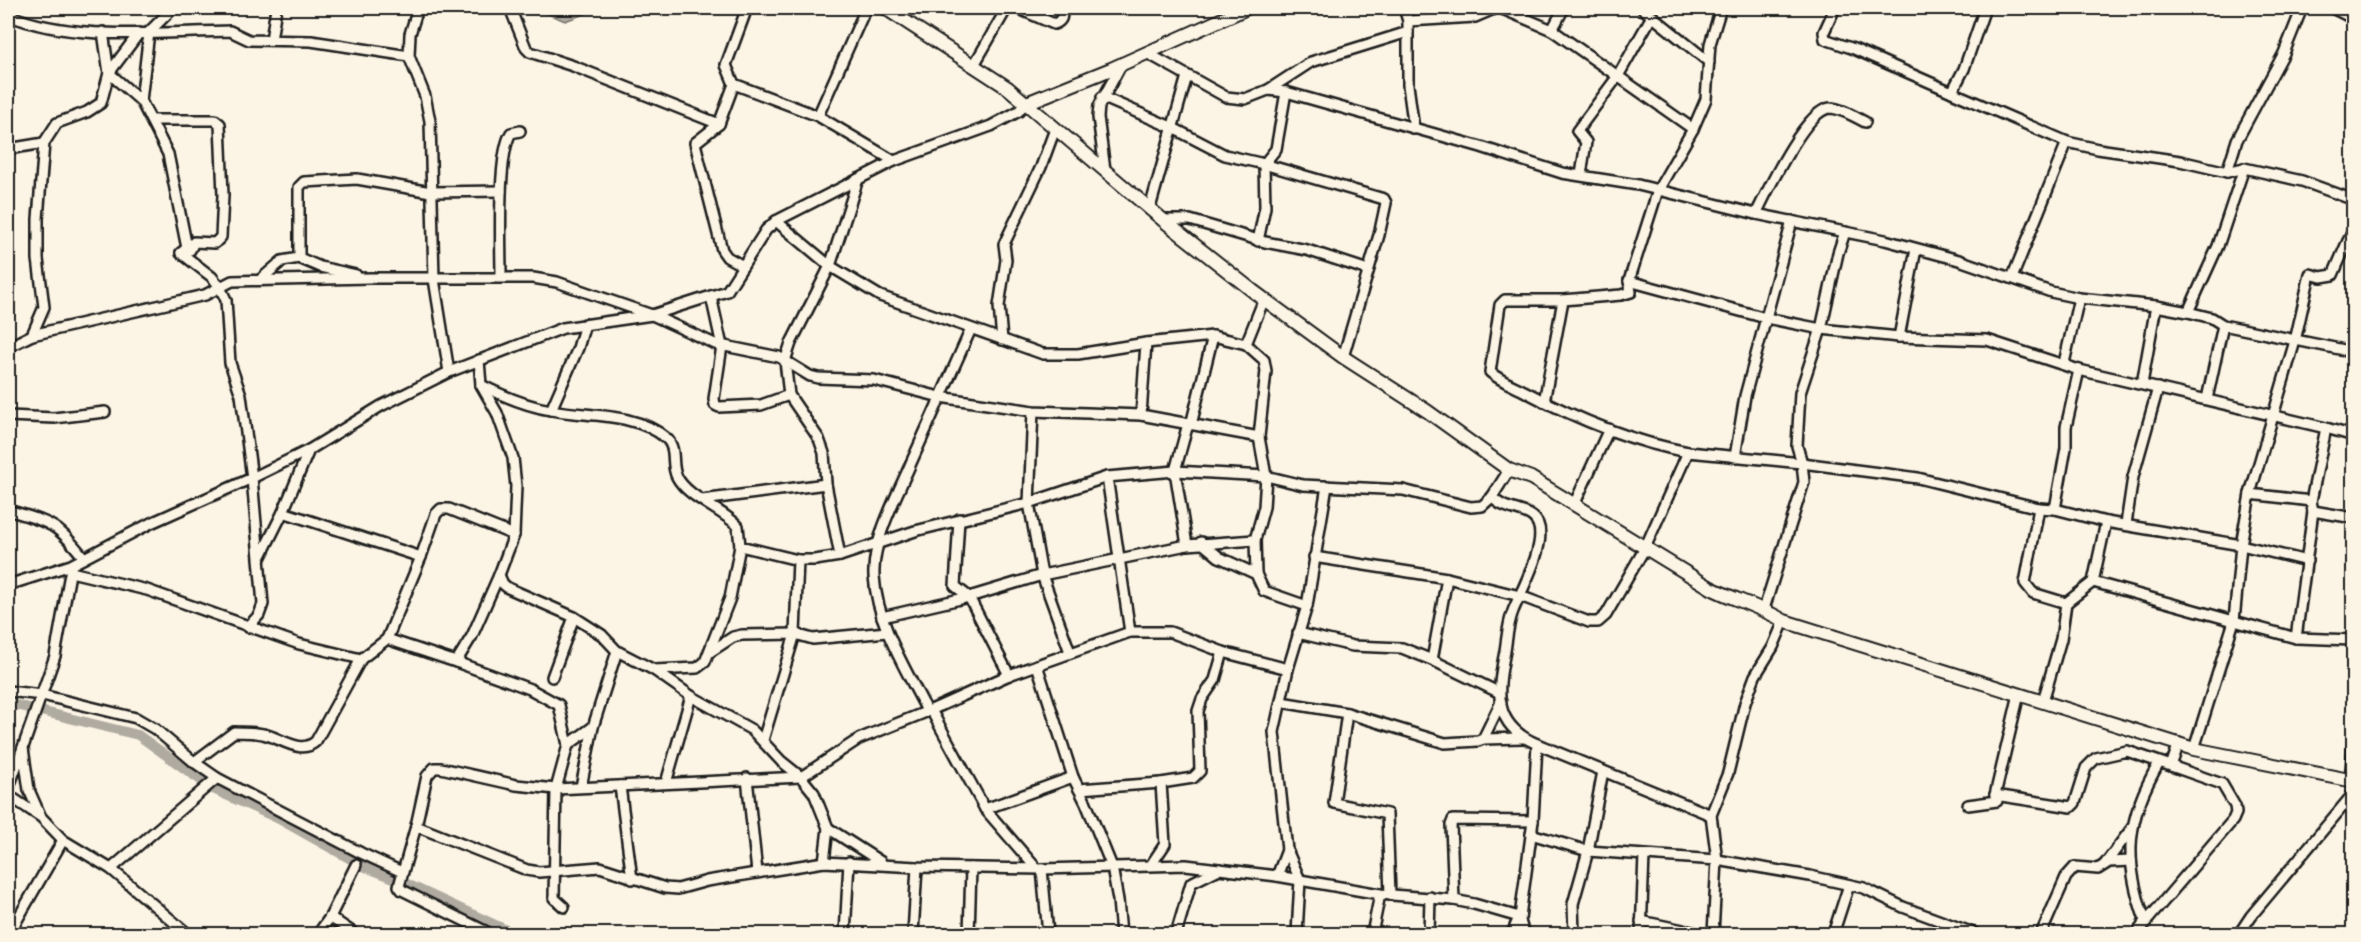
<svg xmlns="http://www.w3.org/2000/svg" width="2361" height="942" font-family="'Indie Flower',sans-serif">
	<defs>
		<pattern id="water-waves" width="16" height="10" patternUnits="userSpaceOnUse" patternTransform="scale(1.5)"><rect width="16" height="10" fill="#b0aba1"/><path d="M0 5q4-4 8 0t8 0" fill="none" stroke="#8e8a82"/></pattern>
	</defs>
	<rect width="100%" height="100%" fill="#fcf5e5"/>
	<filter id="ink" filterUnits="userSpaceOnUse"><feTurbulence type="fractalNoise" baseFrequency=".0167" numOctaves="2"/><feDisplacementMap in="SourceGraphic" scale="12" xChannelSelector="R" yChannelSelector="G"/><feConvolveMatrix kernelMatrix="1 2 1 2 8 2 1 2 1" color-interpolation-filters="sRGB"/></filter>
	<g filter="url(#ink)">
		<!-- water -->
		<polygon fill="url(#water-waves)" stroke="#75726c" stroke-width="1.5" points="534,8 593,8 590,12 565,21"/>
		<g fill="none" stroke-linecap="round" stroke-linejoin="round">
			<!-- canal -->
			<g stroke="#b0aba1" stroke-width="10">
				<polyline points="8,703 138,735 213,789 277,818 363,866 394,878"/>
				<polyline points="407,884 515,934"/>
			</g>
			<!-- minor casing -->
			<g stroke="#1c1c1c" stroke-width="14">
				<g id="minor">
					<polyline points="173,8 149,32 141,101 168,154 187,248 181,253"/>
					<polyline points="418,8 410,34 409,56 425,96 430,121 434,279 449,372"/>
					<polyline points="510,8 526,48 530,52 573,66 719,124 734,84"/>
					<polyline points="747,8 726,65 734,84 818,116 894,161"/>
					<path d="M1017,8l37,16c9,-3 8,-8 8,-16"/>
					<polyline points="1404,8 1408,21 1408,85 1414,129"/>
					<polyline points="1500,8 1552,30 1693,129"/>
					<polyline points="1642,8 1709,62"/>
					<polyline points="1835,8 1824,32 1825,39 1854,49 1952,92"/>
					<polyline points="1985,8 1964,69 1952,92 1961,96 2067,142 2098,149 2180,161 2227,172 2244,168 2302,181 2354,200"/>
					<polyline points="2332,8 2354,19"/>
					<path d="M8,15c66,27 151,17 222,16l19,9 62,1 98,15"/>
					<polyline points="1408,21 1475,17 1496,8"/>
					<polyline points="1552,30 1564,8"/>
					<polyline points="103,32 109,73 141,101"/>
					<polyline points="271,40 276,8"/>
					<polyline points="1147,53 1226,97 1245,99 1268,90 1286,92 1481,147 1562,173 1638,185 1756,214 1885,240 1959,260 2051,292 2079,298 2156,306 2188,312 2212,318 2223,325 2354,352"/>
					<polyline points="974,65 1007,8"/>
					<polyline points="1268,90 1311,62 1408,32"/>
					<polyline points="1102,97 1171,127 1225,155 1264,164 1276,149 1286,92"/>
					<polyline points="818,116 866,8"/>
					<polyline points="151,120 215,120 220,124 223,195 221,237 215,243 194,242 190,250 183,252"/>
					<polyline points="719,124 695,143 722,250 727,257 743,266"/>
					<polyline points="8,149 44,143"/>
					<polyline points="1105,170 1098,117 1099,106 1121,65"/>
					<polyline points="2227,172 2237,140 2284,53 2302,8"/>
					<polyline points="1581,175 1586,142 1577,131 1618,76 1652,16"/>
					<polyline points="1150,208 1187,76"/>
					<path d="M1756,214c11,-22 49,-104 74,-106 11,0 25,9 35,14"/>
					<polyline points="1163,220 1190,220 1265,242 1307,250 1368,270"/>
					<polyline points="776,221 830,266 880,296 1043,354 1078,354 1146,343 1213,336 1246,344"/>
					<polyline points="1258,241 1265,207 1264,164 1384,199 1386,203 1379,235 1343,357"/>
					<polyline points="181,253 212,277 220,287 226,300 230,363 241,395 252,478 263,604 259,615 248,627"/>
					<polyline points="299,258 320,267 356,275"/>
					<path d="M501,277c0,-30 -4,-122 10,-144l9,-2"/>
					<polyline points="2012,278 2067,142"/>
					<polyline points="260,280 282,261 299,258 299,187 304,182 357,179 431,192 501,191"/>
					<polyline points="1629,281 1658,190 1693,129 1706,99 1710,44 1721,8"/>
					<polyline points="711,296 722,346 714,399 715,405 719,407 761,405 789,395"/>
					<polyline points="2188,312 2218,246 2244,168"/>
					<polyline points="32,335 205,295 232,281 370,278 533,278 557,282 652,315 715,344 779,357 810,376 818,378 874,380 940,397 1033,411 1141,415 1259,437"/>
					<polyline points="1899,337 1916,249"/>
					<polyline points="1002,340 999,306 1006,260 1004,244 1041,167 1055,129"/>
					<polyline points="8,347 32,335 44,307 38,259 38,219 44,143 57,123 87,112 101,103 109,73 139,33"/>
					<polyline points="2064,363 2079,298"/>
					<polyline points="2142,384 2156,306"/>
					<path d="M481,385c22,11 45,21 70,25 36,7 85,2 115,28 12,11 4,27 11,39 11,21 45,32 61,49l2,20 58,14h17l25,-4 75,-25 114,-28 78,-26 68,-6 91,5 37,9 100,5 68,17 11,-1 10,-9"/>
					<polyline points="2207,399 2223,325"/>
					<polyline points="1544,402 1563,300"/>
					<polyline points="551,410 578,348 585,324"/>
					<polyline points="1033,411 1029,503 1042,575 1070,652"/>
					<polyline points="1141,415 1146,343"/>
					<polyline points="8,416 54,418 105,412"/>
					<polyline points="1191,425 1213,336"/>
					<polyline points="1735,457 1745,396 1792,221"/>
					<path d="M1509,470l-17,27c13,16 39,10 46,27 9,21 -17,67 -25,87 -5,12 -6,27 -8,40 -8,41 -13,74 32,93l-4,77 -12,88 -1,12 4,13"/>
					<polyline points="1107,477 1130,632"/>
					<polyline points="2250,494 2311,501"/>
					<polyline points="702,500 826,484"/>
					<polyline points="1574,505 1609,429"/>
					<polyline points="2039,508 2025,583 2033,593 2066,603 2061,639 2043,701"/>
					<polyline points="2055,509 2066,448 2066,427 2079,370"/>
					<path d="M8,510c42,13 48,12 76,48"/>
					<polyline points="2313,511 2311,501 2326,428"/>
					<polyline points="283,512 421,557"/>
					<polyline points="959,519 955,586 969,597 1009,675"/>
					<polyline points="2106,522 2241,545 2307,561"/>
					<polyline points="2126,524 2133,477 2158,388"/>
					<polyline points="1201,542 1219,557 1256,574 1264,591 1307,606"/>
					<polyline points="1187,545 1175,471 1188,424"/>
					<polyline points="840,556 826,484 824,453 819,439 789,395 785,361 791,343 830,266 858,179"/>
					<polyline points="1314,557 1447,578 1520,596 1589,622 1598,622 1606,615 1645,548 1688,452"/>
					<polyline points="260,558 283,512 309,450"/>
					<polyline points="71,572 147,590 299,644 361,659"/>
					<polyline points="1256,574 1255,540 1264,507 1266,476 1259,437 1266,371 1264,360 1246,344 1264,299"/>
					<polyline points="499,575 503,584 508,588 574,617 602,635 617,651 654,670 691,696 752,730 781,761 801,777 814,793 828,828 881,862"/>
					<polyline points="2093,582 2234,621 2241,545 2250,494 2295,341 2310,274 2321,277 2333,275 2354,227"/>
					<polyline points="8,585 71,565 151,523 252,478 309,450 381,406 449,372 563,328 652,315 727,291 766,230 776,221 894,161 991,126 1019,111 1024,104"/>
					<path d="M2066,603l27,-21 13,-60 -51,-13 -16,-1 -121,-30 -116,-15 -114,-11c-56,-10 -115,-35 -166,-62 -10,-5 -23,-10 -32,-18l10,-67 5,-5h58l58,-5 10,-3 -2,-11 137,37 55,11 78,8 88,3 92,30 247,58 28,8"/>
					<polyline points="1764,609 1804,482 1802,463 1797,446 1800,393 1821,329 1838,253 1845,232"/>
					<polyline points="882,617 969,597 1042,575 1187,545 1255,540"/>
					<polyline points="1298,633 1353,646 1402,648 1432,660 1498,692"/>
					<polyline points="2296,638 2313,511 2354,518"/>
					<polyline points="387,639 456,662 472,636 499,575 514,535 516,486 513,458 497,413 481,385 479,360"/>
					<polyline points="710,652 733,637 742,635 795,634 813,639 887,632"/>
					<polyline points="1432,660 1447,578"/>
					<polyline points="456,662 530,689 559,705 568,745 556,789 554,898 564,907"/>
					<polyline points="1037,665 1073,777 1086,803 1112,867 1118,900 1121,934"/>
					<polyline points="654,670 697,668 705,662 730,598 740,546"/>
					<polyline points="552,677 574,617"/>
					<polyline points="8,691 42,695 136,718 155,729 194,762 217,778 361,853 402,872"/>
					<polyline points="1281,702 1347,713 1445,743 1478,741 1483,739 1501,702"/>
					<polyline points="931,710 985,809 1036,868"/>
					<path d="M927,711c-21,-42 -50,-86 -53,-135 -2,-36 23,-80 37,-113 20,-44 40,-89 60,-134"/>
					<polyline points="1347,713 1334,803 1387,814 1390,895"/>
					<polyline points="1483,739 1523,738"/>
					<polyline points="763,740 795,634 798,560"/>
					<polyline points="1537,744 1711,815"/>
					<polyline points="568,745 593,727 617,651"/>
					<polyline points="23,748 29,790 40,815"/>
					<polyline points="2194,749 2234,621 2296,638 2354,640"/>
					<path d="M194,762l40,-30c9,0 19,0 29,2 17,3 38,22 53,7l45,-82 26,-20 34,-82 15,-43 5,-5h8l65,26"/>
					<polyline points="747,778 757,872"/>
					<polyline points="2350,781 2354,735"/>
					<polyline points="666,783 691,696"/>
					<polyline points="620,786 632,879"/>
					<polyline points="581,787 593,727"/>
					<polyline points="1079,789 1161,783"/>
					<polyline points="8,790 55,656 71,568"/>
					<polyline points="8,795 41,817 63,840 111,869 188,934"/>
					<polyline points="1995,795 2019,694"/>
					<polyline points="1968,805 1997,801 1995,795 2071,807 2075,803 2086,768 2096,758 2127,751 2171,766"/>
					<polyline points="985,809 1073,777"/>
					<polyline points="416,826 527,870 539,872 600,867 665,888 678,889 707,881 824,862 917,867 1042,869 1186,865 1277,876 1380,894 1454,900 1474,904 1519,917 1520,921"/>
					<polyline points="1531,834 1588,851 1717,860 1810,876 1864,888 1903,907 1976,934"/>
					<polyline points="824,862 828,828"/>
					<polyline points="2105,864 2132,828"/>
					<polyline points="1151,865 1165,844 1161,783 1193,778 1200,771 1198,711 1202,699 1215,680 1223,652"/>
					<polyline points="111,869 217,778"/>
					<polyline points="1042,869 1048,934"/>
					<polyline points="1277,876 1287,850"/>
					<polyline points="1454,900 1451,825 1453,820 1533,821"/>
					<polyline points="330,917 355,934"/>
					<polyline points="1641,921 1702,934"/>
					<path d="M2143,924l2,-4c-22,-61 -19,-101 14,-157"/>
					<polyline points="2140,929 2233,820 2236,813 2235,806 2222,784 2171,766 2179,743"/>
					<polyline points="9,934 63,840"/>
					<polyline points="318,934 330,917 356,865"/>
					<polyline points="491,934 402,890 399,886 416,826 427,776 434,768 441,768 516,785 556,789 801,777 859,739 931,710 1009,675 1130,632 1170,632 1223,652 1288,669"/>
					<polyline points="845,934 849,862"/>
					<polyline points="913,934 917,867"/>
					<polyline points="969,934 971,868"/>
					<polyline points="1176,934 1191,883 1219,869"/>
					<polyline points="1297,934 1300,880 1287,850 1274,732 1288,669 1307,606 1327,486"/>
					<polyline points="1372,934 1380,894"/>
					<polyline points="1429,934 1430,897"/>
					<polyline points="1512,934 1519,917"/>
					<polyline points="1574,934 1573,904 1588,851 1603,771"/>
					<polyline points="1641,934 1644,855"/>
					<polyline points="1713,934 1717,860 1711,815 1728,773 1745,703 1755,676 1773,647 1784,621"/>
					<polyline points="1833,934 1849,885"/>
					<polyline points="2041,934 2066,877 2075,867 2098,869 2109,862 2131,861"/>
					<polyline points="2239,934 2251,916 2354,793"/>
				</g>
			</g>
			<!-- tertiary casing -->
			<g stroke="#1c1c1c" stroke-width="16">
				<g id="tertiary">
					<path d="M885,8l123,80 155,132 90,71 90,66 84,54 82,59 22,8 180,110c24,12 50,19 73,33l410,128 160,32"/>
					<polyline points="1024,104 1111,69 1247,8"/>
				</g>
			</g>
			<!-- minor -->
			<use href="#minor" stroke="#fcf5e5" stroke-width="9"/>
			<!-- tertiary -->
			<use href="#tertiary" stroke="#fcf5e5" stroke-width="12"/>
		</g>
	</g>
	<!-- margin -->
	<rect width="2361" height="942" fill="none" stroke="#fcf5e5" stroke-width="30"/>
	<rect x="15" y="15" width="2331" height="912" fill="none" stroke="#1c1c1c" stroke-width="2" filter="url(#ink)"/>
</svg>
